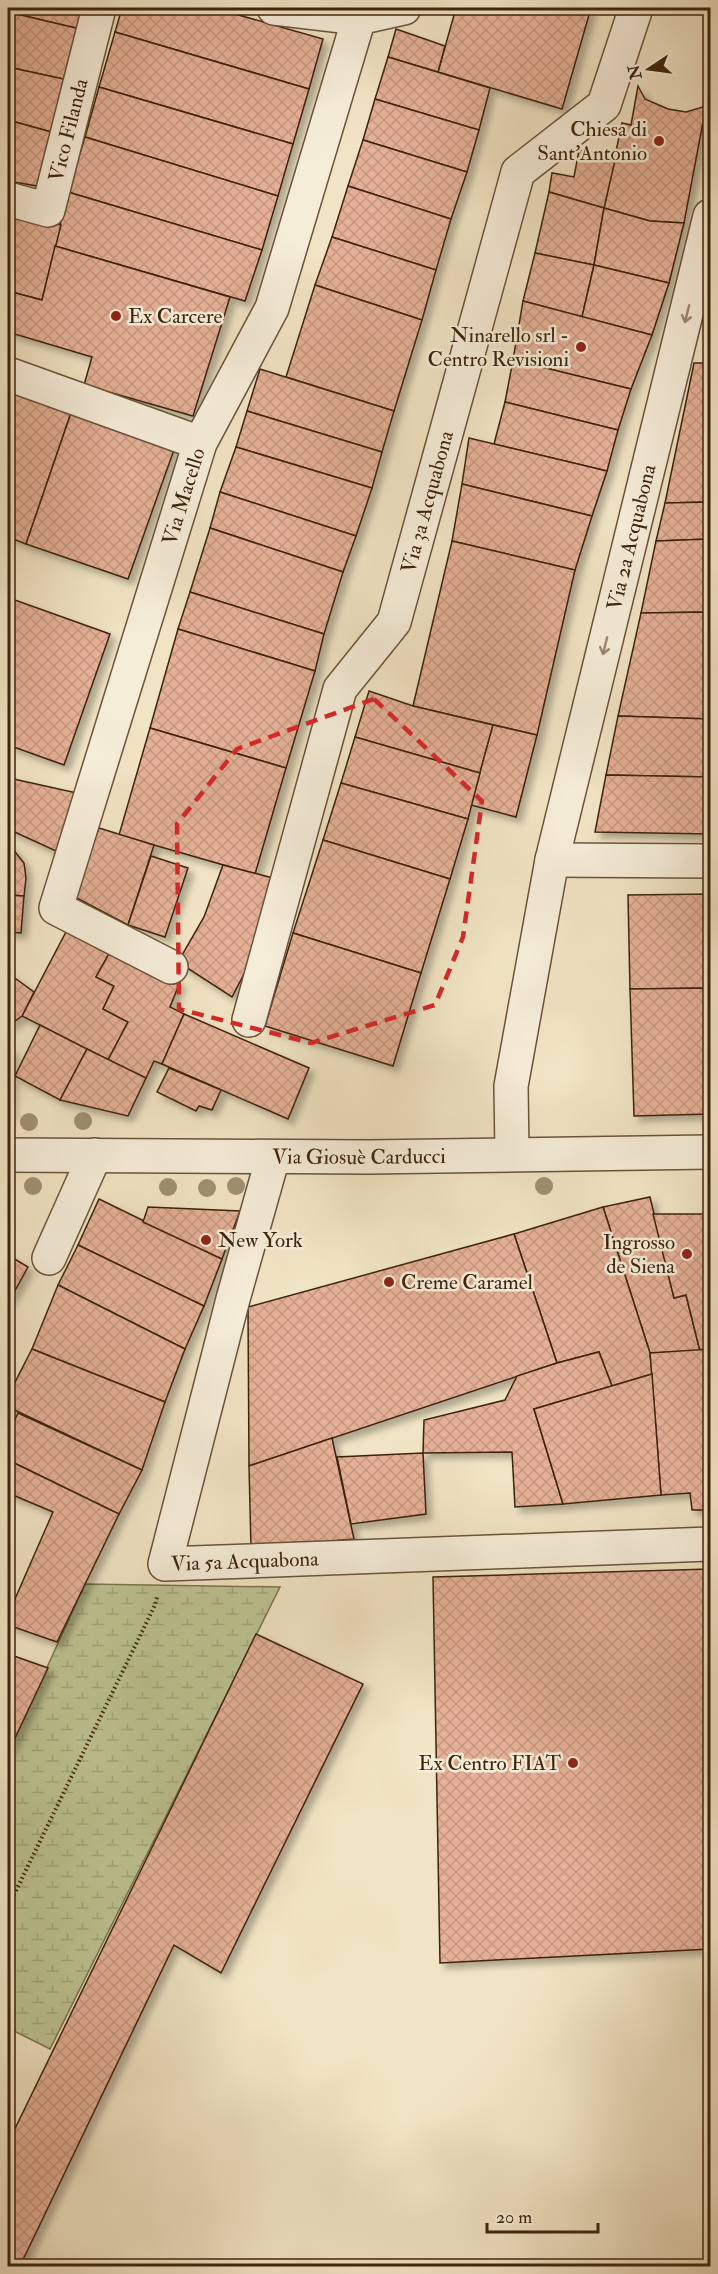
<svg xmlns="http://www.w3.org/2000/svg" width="718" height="2274" font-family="'IM FELL Double Pica',serif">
	<defs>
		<pattern id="wetland-marsh" width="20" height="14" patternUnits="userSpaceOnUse" patternTransform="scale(1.5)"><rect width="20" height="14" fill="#bdc392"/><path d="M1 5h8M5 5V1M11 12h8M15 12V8" fill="none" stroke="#a3a77d"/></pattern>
		<pattern id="building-cross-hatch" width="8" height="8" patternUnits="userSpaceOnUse" patternTransform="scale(1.5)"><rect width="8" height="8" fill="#e5b097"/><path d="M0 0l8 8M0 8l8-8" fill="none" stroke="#c59781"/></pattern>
		<filter id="shadow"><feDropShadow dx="5.5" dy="5.5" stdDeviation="3" flood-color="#0004"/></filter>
	</defs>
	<rect width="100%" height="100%" fill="#f1e4c4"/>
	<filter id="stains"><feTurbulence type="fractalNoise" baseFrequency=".00333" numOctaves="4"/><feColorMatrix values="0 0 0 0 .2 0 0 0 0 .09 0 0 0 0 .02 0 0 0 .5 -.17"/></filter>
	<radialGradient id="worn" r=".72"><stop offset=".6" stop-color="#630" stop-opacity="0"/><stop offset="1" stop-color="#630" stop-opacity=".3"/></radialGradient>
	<!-- wetland -->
	<polygon fill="url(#wetland-marsh)" stroke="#7d734f" stroke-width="1.5" points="85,1584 280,1587 50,2049 8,2028 8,1753"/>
	<!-- building -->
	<g fill="url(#building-cross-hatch)" stroke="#3d230c" stroke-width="1.5" filter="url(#shadow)">
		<polygon points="8,8 85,8 80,29 8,12"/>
		<polygon points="122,8 214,8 323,39 309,89 115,32"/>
		<polygon points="456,8 591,8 562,109 438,72"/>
		<polygon points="8,12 80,29 68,80 8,67"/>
		<polygon points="396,29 445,46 438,72 388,57"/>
		<polygon points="115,32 309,89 293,144 99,87"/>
		<polygon points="388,57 490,88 479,130 375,99"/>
		<polygon points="8,67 68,80 55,133 8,120"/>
		<polygon points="638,86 645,99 668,109 686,112 706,106 684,223 650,221 604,208 622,123 631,125"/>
		<polygon points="99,87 293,144 278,196 85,137"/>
		<polygon points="375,99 479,130 467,172 363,140"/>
		<polygon points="8,120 55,133 43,187 8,181"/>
		<polygon points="85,137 278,196 262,250 68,192"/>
		<polygon points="363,140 467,172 451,219 348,186"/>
		<polygon points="579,150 616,156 604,208 549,192 552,173 574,177"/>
		<polygon points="348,186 451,219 436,270 332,237"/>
		<polygon points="68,192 262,250 245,301 55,246"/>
		<polygon points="549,192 604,208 594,265 535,253"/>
		<polygon points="604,208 650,221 684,223 669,283 594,265"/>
		<polygon points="8,212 14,213 8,238"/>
		<polygon points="14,213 61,225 42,300 8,291 8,238"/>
		<polygon points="332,237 436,270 422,320 315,285"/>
		<polygon points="55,246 230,297 193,416 84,385 92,357 8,332 8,291 42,300"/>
		<polygon points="535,253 594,265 582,317 523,301"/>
		<polygon points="594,265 669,283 652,335 582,317"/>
		<polygon points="315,285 422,320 394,411 286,377"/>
		<polygon points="523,301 652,335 631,389 513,360"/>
		<polygon points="513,360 631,389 618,430 505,402"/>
		<polygon points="694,363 710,363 710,502 665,503"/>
		<polygon points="260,369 394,411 382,452 247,411"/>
		<polygon points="8,388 72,410 26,544 8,537"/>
		<polygon points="505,402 618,430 607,471 494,444"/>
		<polygon points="72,410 175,447 128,579 26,544"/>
		<polygon points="247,411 382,452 372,488 236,447"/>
		<polygon points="469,438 607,471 592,516 462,484"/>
		<polygon points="236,447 372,488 356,536 220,492"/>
		<polygon points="462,484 592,516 575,570 452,541"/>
		<polygon points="220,492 356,536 343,572 210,528"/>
		<polygon points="710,502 710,539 656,541 665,503"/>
		<polygon points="210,528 343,572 324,634 190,592"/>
		<polygon points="710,539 710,612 641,613 656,541"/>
		<polygon points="452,541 575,570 537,735 413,706"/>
		<polygon points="190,592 324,634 315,671 178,629"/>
		<polygon points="12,599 110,634 64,765 8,745 8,610"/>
		<polygon points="710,612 710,719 618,716 641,613"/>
		<polygon points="178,629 315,671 286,768 150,728"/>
		<polygon points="369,691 413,706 493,725 480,773 355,737"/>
		<polygon points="618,716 710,719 710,777 606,775"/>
		<polygon points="493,725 537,735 516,817 471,805"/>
		<polygon points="150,728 286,768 255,874 119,835"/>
		<polygon points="355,737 480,773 468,819 341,783"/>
		<polygon points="606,775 710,777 710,834 595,832"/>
		<polygon points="9,778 77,793 56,851 8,829"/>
		<polygon points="341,783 468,819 450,879 323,840"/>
		<polygon points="99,828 154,845 128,925 73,896"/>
		<polygon points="323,840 450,879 421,973 293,933"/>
		<polygon points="8,843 24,863 26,878 24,896 8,895"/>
		<polygon points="151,856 188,868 165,937 128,925"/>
		<polygon points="223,865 277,879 257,949 232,997 178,962 204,917"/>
		<polygon points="710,894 710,988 630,989 628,895"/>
		<polygon points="8,895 24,896 21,933 8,932"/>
		<polygon points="67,930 110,952 96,977 114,986 103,1009 128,1022 108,1060 22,1016"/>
		<polygon points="293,933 421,973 393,1066 265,1026"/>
		<polygon points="110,952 180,982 170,1007 184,1014 162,1064 154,1061 146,1078 108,1060 128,1022 103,1009 114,986 96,977"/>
		<polygon points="8,973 34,992 22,1016 8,1026"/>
		<polygon points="710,988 710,1114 634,1116 630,989"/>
		<polygon points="184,1014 309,1068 288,1119 162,1064"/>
		<polygon points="40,1025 87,1049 60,1100 15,1076"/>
		<polygon points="8,1048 13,1050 10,1116 8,1116"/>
		<polygon points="87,1049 146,1078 128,1116 60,1100"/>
		<polygon points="169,1068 221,1090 212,1110 199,1106 196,1111 157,1092"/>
		<polygon points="650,1197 674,1298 686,1295 700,1351 650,1353 603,1207"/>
		<polygon points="99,1199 222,1259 204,1306 78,1245"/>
		<polygon points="148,1207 240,1211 222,1259 143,1222"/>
		<polygon points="603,1207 650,1353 652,1374 612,1386 599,1352 557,1363 514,1234"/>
		<polygon points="653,1214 710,1214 710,1349 700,1351 686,1295 674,1298"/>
		<polygon points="514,1234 557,1363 249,1466 248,1307"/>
		<polygon points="78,1245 204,1306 185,1349 58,1285"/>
		<polygon points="8,1255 28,1267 8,1303"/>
		<polygon points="58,1285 185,1349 165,1402 32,1349"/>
		<polygon points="32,1349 165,1402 142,1470 8,1407 8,1396"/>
		<polygon points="710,1349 710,1510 692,1510 690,1493 661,1495 650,1353"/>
		<polygon points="599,1352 612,1386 534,1409 563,1504 515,1507 512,1452 423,1453 424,1420 505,1400 517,1376 557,1363"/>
		<polygon points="652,1374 661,1495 563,1504 534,1409"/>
		<polygon points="18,1413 142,1470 119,1514 8,1460 8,1435"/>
		<polygon points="332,1438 354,1539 251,1548 249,1466"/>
		<polygon points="423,1453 426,1514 351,1524 337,1457"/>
		<polygon points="8,1460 119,1514 57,1642 8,1625 8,1615 53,1512 8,1493"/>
		<polygon points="710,1569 710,1949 440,1963 433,1577"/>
		<polygon points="256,1634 363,1684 221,1973 174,1945 20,2266 8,2266 8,2143"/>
		<polygon points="14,1656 48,1668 8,1753 8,1669"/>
	</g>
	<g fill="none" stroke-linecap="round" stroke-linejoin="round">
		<!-- minor casing -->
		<g stroke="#6a533a" stroke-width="36">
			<g id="minor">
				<polyline points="274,8 359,18"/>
				<path id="s1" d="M8,199l40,11 51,-202"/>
				<polyline points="8,374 200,443"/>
				<polyline points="552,860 710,861"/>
				<path id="s2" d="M171,967l-115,-59 144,-465 72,-135 87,-290 45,-10"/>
				<path id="s3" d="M249,1020l91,-331 54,-67 124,-450 86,-67 32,-97"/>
				<path id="s4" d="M512,1154l-1,-68 41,-226 158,-644"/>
				<path id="s5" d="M8,1155l360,2 342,-5"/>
				<path id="s6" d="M273,1157l-40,142 -68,265 545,-20"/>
				<polyline points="49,1258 95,1155"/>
			</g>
		</g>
		<!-- path -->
		<polyline stroke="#3d230c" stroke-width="4" stroke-dasharray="1.5 3" stroke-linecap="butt" points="8,1907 155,1605 157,1597"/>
		<!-- minor -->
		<use href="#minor" stroke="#f6edd9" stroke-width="33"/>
	</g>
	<!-- trees -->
	<g fill="#a09072">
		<circle cx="83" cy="1121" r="9"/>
		<circle cx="29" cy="1122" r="9"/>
		<circle cx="33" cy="1186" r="9"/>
		<circle cx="236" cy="1186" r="9"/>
		<circle cx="544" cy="1186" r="9"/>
		<circle cx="168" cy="1187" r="9"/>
		<circle cx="207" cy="1188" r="9"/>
	</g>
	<!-- one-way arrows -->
	<defs><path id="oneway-shaft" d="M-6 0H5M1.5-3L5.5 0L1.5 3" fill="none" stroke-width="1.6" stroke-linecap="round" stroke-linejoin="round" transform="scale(1.5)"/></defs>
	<g stroke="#9a8872">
		<use href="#oneway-shaft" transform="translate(687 314) rotate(104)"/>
		<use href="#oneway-shaft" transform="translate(605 646) rotate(104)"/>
	</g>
	<!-- marked area -->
	<path fill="none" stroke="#d62828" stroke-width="4.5" stroke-dasharray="12 8" stroke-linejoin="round" d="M374,699l108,102 -19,136 -28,68 -124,38 -132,-34 -2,-185 60,-75z"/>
	<!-- markers -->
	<g fill="#8f2418" stroke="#f6edd9" stroke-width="2">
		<circle cx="659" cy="141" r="6"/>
		<circle cx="116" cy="316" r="6"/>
		<circle cx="581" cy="347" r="6"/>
		<circle cx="206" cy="1240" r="6"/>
		<circle cx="687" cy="1254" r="6"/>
		<circle cx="389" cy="1282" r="6"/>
		<circle cx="573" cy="1763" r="6"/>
	</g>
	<g text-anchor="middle" stroke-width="5" stroke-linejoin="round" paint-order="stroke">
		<!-- street labels -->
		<g font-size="21" fill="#3d230c" stroke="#f6edd9">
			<text dy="7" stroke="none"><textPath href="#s1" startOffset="124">Vico Filanda</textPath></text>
			<text dy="7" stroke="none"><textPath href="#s2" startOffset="560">Via Macello</textPath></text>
			<text dy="7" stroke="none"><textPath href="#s3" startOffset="554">Via 3a Acquabona</textPath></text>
			<text dy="7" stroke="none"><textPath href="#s4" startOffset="630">Via 2a Acquabona</textPath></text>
			<text dy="7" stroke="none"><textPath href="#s5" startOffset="351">Via Giosuè Carducci</textPath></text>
			<text dy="7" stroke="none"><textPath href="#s6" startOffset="501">Via 5a Acquabona</textPath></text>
		</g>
		<!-- poi labels -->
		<g font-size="21" fill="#3d230c" stroke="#f6edd9" text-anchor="end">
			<text x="647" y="136">Chiesa di<tspan x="647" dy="24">Sant'Antonio</tspan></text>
			<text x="128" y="323" text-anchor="start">Ex Carcere</text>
			<text x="569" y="342">Ninarello srl -<tspan x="569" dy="24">Centro Revisioni</tspan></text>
			<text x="218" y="1247" text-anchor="start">New York</text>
			<text x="675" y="1249">Ingrosso<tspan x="675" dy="24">de Siena</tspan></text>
			<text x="401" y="1289" text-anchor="start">Creme Caramel</text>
			<text x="561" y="1770">Ex Centro FIAT</text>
		</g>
	</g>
	<!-- margin -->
	<rect width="718" height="2274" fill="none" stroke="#f1e4c4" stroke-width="30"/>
	<rect x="9" y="9" width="700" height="2256" fill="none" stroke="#3d230c" stroke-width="3"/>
	<rect x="15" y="15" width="688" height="2244" fill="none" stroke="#3d230c" stroke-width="1.5"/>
	<!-- north arrow -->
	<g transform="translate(649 69) rotate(257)" stroke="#f6edd9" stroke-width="4.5" paint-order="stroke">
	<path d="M0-4.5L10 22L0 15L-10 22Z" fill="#3d230c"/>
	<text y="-9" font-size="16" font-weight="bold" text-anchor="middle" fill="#3d230c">N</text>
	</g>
	<!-- scale -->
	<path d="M487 2223v9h111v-9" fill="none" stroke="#3d230c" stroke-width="3"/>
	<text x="496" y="2223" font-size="18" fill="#3d230c" stroke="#f6edd9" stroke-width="4.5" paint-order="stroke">20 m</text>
	<rect width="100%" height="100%" filter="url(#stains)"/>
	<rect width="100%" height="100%" fill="url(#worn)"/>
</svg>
